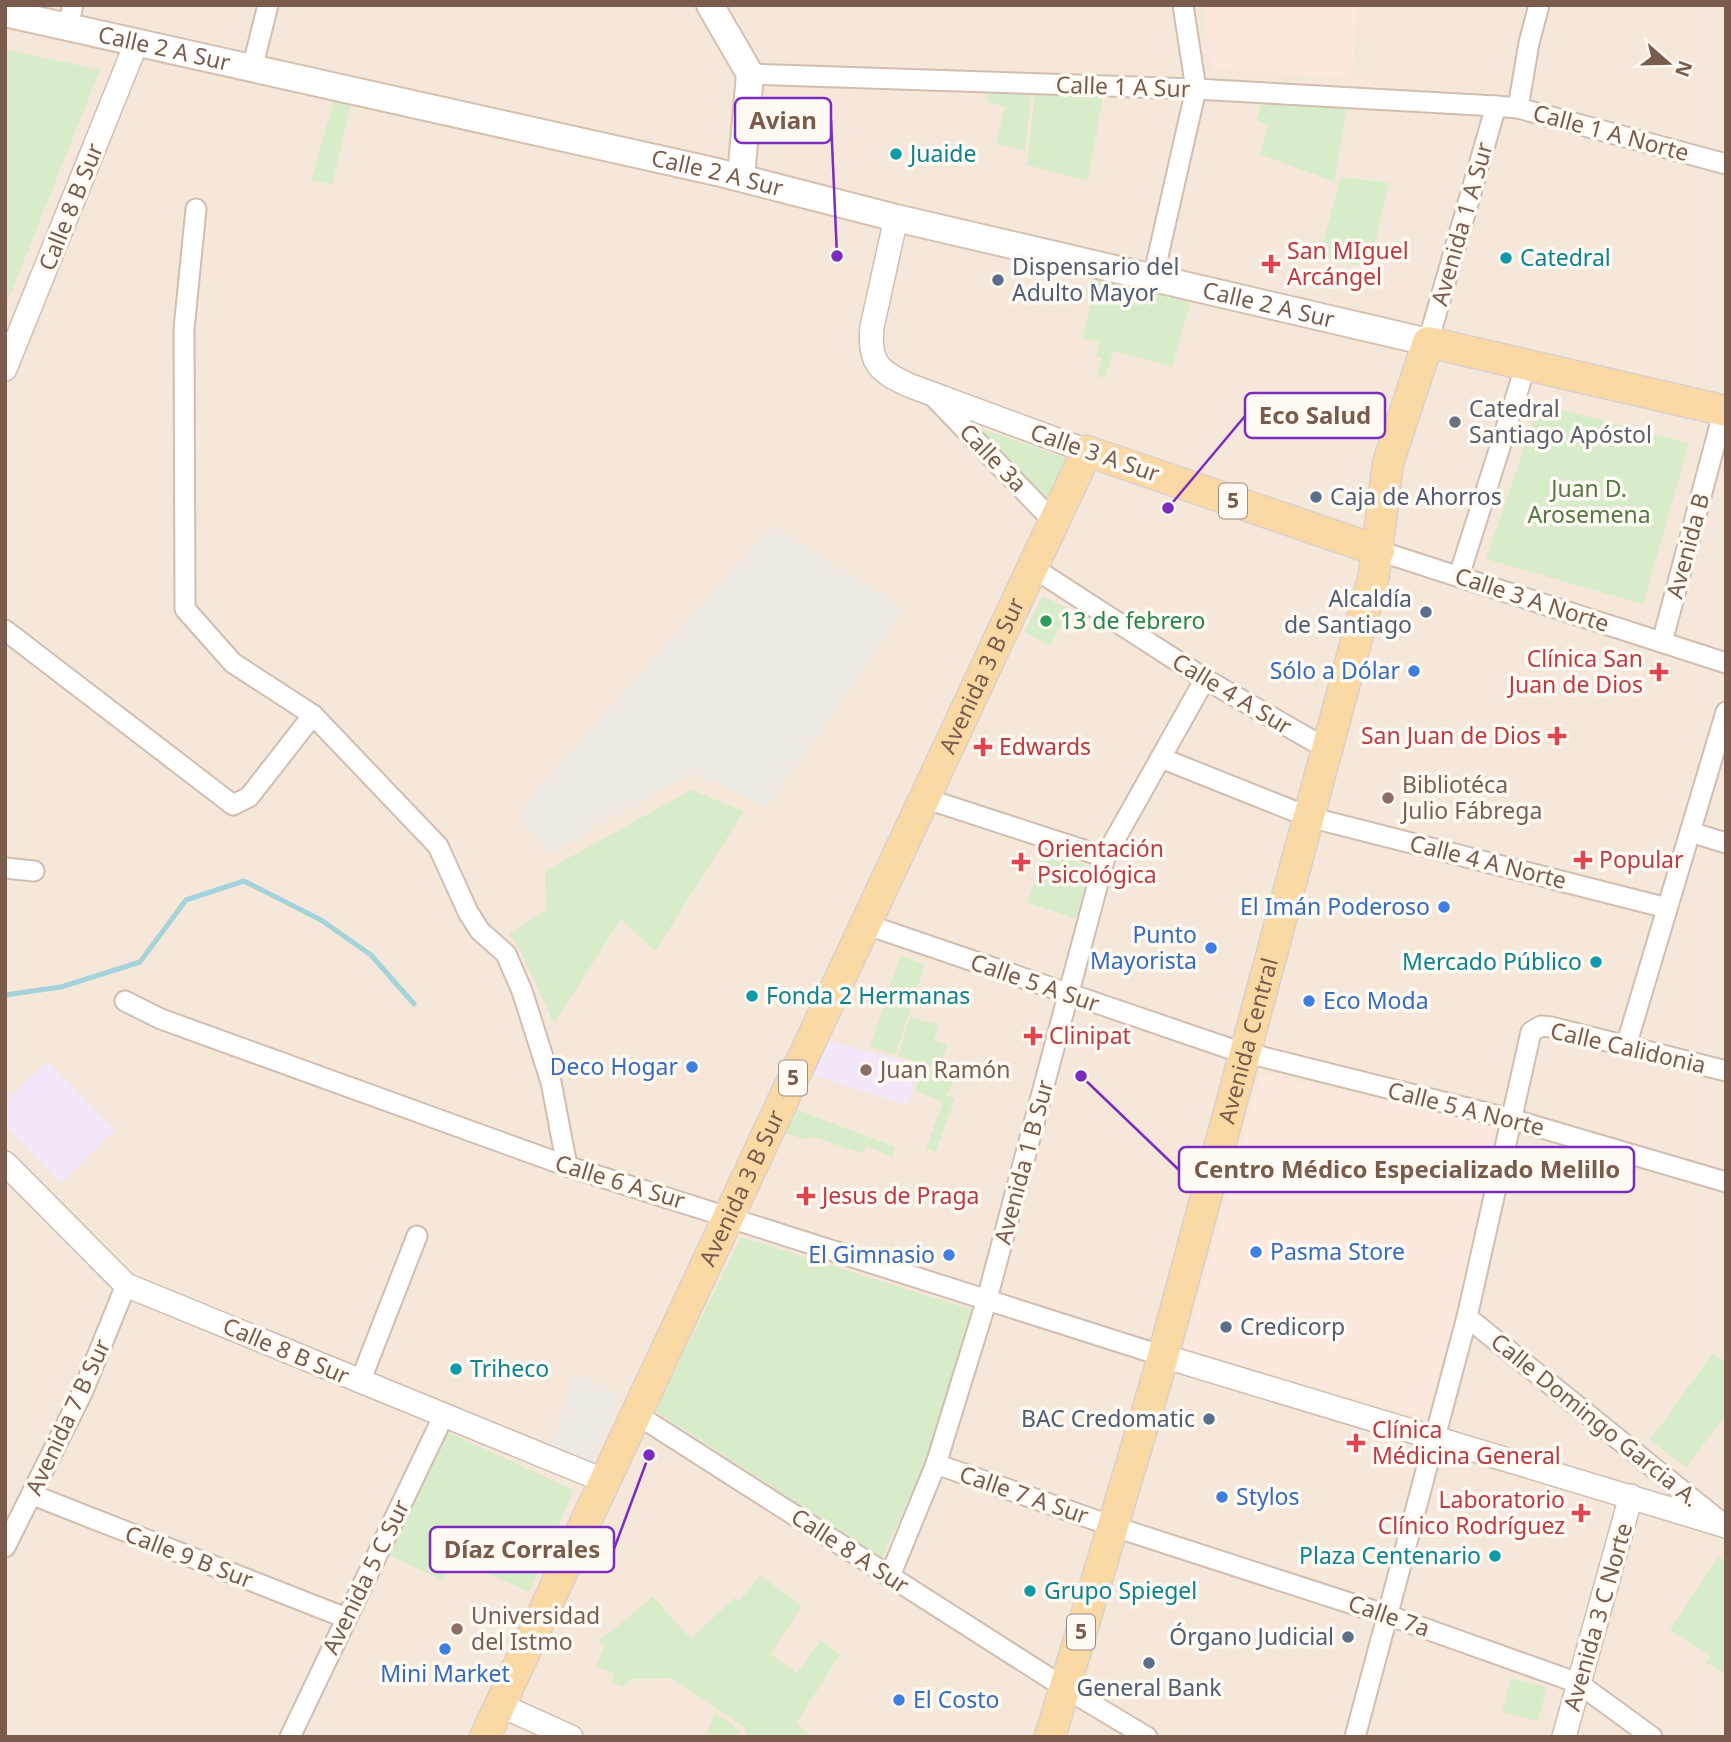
<svg xmlns="http://www.w3.org/2000/svg" width="1731" height="1742" font-family="'Noto Sans',sans-serif">
	<rect width="100%" height="100%" fill="#fdf6ec"/>
	<!-- residential -->
	<rect fill="#f5e8da" x="5" y="5" width="1721" height="1732"/>
	<!-- commercial -->
	<g fill="#fde8e0">
		<polygon points="1205,5 1361,5 1355,20 1353,79 1214,69 1208,51"/>
		<polygon points="1261,1073 1495,1127 1465,1279 1426,1417 1185,1350"/>
	</g>
	<!-- industrial -->
	<g fill="#efe9e4">
		<polygon points="772,525 905,609 767,808 692,773 550,853 518,817 527,801"/>
		<polygon points="574,1374 622,1393 591,1467 550,1451"/>
	</g>
	<!-- education -->
	<g fill="#f3e8fa">
		<polygon points="828,1041 921,1065 906,1105 811,1074"/>
		<polygon points="47,1061 115,1130 61,1183 5,1126 5,1102"/>
	</g>
	<!-- green -->
	<g fill="#d8ecc9">
		<polygon points="5,49 100,70 5,308"/>
		<polygon points="1035,92 1103,95 1088,181 1027,165"/>
		<polygon points="988,94 1031,94 1025,151 996,143 1005,107 988,102"/>
		<polygon points="334,100 351,104 332,185 311,180"/>
		<polygon points="1261,103 1347,108 1334,182 1260,154 1268,124 1256,120"/>
		<polygon points="1341,177 1389,183 1369,268 1319,256"/>
		<polygon points="1098,274 1191,300 1172,367 1113,351 1105,378 1097,376 1102,358 1096,356 1100,342 1082,339"/>
		<polygon points="1539,404 1689,443 1643,604 1486,559"/>
		<polygon points="980,428 1066,458 1049,505 977,432"/>
		<polygon points="1043,596 1069,609 1050,646 1024,632"/>
		<polygon points="691,790 744,811 655,951 621,919 554,1023 519,948 509,934 546,910 545,871"/>
		<polygon points="1045,851 1092,867 1075,919 1027,902"/>
		<polygon points="900,956 925,964 895,1055 870,1047"/>
		<polygon points="910,1017 939,1025 934,1040 947,1045 939,1069 898,1056"/>
		<polygon points="923,1067 954,1078 947,1096 955,1099 935,1152 926,1148 943,1102 915,1091"/>
		<polygon points="795,1109 895,1147 892,1157 868,1146 861,1153 811,1136 807,1140 783,1133"/>
		<polygon points="741,1237 973,1310 926,1462 882,1558 655,1411"/>
		<polygon points="1713,1353 1726,1362 1726,1415 1686,1467 1650,1440"/>
		<polygon points="443,1430 574,1490 529,1592 453,1558 443,1580 388,1555"/>
		<polygon points="1718,1556 1726,1562 1726,1675 1706,1662 1711,1656 1670,1631"/>
		<polygon points="760,1575 802,1606 770,1654 797,1673 821,1640 840,1655 796,1723 812,1737 751,1737 745,1733 745,1728 671,1678 631,1679 623,1687 611,1682 614,1674 596,1666 605,1646 599,1641 653,1597 691,1639 734,1598 740,1601"/>
		<polygon points="1511,1678 1547,1687 1538,1721 1502,1712"/>
		<polygon points="715,1713 741,1731 737,1737 705,1737"/>
	</g>
	<g fill="none" stroke-linecap="round" stroke-linejoin="round">
		<!-- stream -->
		<polyline stroke="#a5d3da" stroke-width="5" points="5,995 61,987 140,962 186,900 244,881 321,920 371,955 414,1004"/>
		<!-- minor casing -->
		<g stroke="#d1beb0" stroke-width="23">
			<g id="minor">
				<polyline points="68,27 73,5"/>
				<polyline points="252,69 268,5"/>
				<polyline points="750,74 1196,89 1496,106 1518,108 1726,164"/>
				<polyline points="1518,108 1529,43 1539,5"/>
				<polyline points="196,209 184,329 185,609 233,663 313,715 438,846 468,912 480,931 506,954 522,991 551,1082 567,1166"/>
				<polyline points="1153,278 1196,89 1183,5"/>
				<polyline points="1428,342 1496,106"/>
				<polyline points="932,395 1054,522"/>
				<polyline points="1379,551 1726,663"/>
				<polyline points="1032,567 1205,679 1327,749"/>
				<polyline points="1459,576 1526,365"/>
				<polyline points="5,630 233,805 249,797 313,715"/>
				<polyline points="1662,642 1724,410"/>
				<polyline points="1161,758 1309,817 1667,908"/>
				<polyline points="924,798 1105,857"/>
				<polyline points="1690,832 1726,843"/>
				<polyline points="5,868 34,871"/>
				<polyline points="865,924 1231,1049 1511,1119 1726,1182"/>
				<polyline points="125,1001 161,1019 567,1166 1163,1356"/>
				<polyline points="1626,1046 1726,712"/>
				<polyline points="1467,1317 1722,1523"/>
				<polyline points="360,1382 417,1236"/>
				<polyline points="636,1414 1065,1688 1147,1737"/>
				<polyline points="936,1464 1112,1526 1390,1616 1578,1683 1652,1737"/>
				<polyline points="33,1495 346,1618"/>
				<polyline points="5,1547 83,1391 126,1285"/>
				<polyline points="890,1576 936,1464 987,1299 1105,857 1205,679"/>
				<polyline points="290,1737 443,1417"/>
				<polyline points="1355,1737 1467,1317 1531,1032 1541,1026 1551,1027 1726,1071"/>
			</g>
		</g>
		<!-- tertiary casing -->
		<g stroke="#d1beb0" stroke-width="26">
			<g id="tertiary">
				<path d="M896,218l-24,109c-4,37 8,45 39,59l176,65"/>
				<polyline points="5,369 136,44"/>
				<polyline points="5,1163 126,1285 605,1481"/>
				<polyline points="1163,1356 1726,1526"/>
				<polyline points="500,1705 571,1737"/>
				<polyline points="1564,1737 1631,1496"/>
			</g>
		</g>
		<!-- secondary casing -->
		<g stroke="#d6c0b0" stroke-width="30">
			<g id="secondary">
				<polyline points="710,5 750,74 741,177"/>
				<path id="s1" d="M5,13l712,159 179,46 532,124"/>
			</g>
		</g>
		<!-- primary casing -->
		<g stroke="#dad1cd" stroke-width="33">
			<g id="primary">
				<path id="s2" d="M485,1737l602,-1286 292,100"/>
				<path id="s3" d="M1050,1737l107,-359 88,-325 129,-478 14,-112 40,-121 298,69"/>
			</g>
		</g>
		<!-- minor -->
		<use href="#minor" stroke="#fff" stroke-width="19"/>
		<!-- tertiary -->
		<use href="#tertiary" stroke="#fff" stroke-width="23"/>
		<!-- secondary -->
		<use href="#secondary" stroke="#fff" stroke-width="26"/>
		<!-- primary -->
		<use href="#primary" stroke="#fbd9a5" stroke-width="30"/>
	</g>
	<!-- markers -->
	<g fill="#0f9aa8" stroke="#fffaf3" stroke-width="2.5">
		<circle cx="896" cy="154" r="7"/>
		<circle cx="1506" cy="258" r="7"/>
		<circle cx="1596" cy="962" r="7"/>
		<circle cx="752" cy="996" r="7"/>
		<circle cx="456" cy="1369" r="7"/>
		<circle cx="1495" cy="1556" r="7"/>
		<circle cx="1030" cy="1591" r="7"/>
	</g>
	<g fill="#e0444e" stroke="#fffaf3" stroke-width="2.5">
		<path d="M1267.5 253.5h7v7h7v7h-7v7h-7v-7h-7v-7h7z"/>
		<path d="M1655.5 661.5h7v7h7v7h-7v7h-7v-7h-7v-7h7z"/>
		<path d="M1553.5 725.5h7v7h7v7h-7v7h-7v-7h-7v-7h7z"/>
		<path d="M979.5 736.5h7v7h7v7h-7v7h-7v-7h-7v-7h7z"/>
		<path d="M1579.5 849.5h7v7h7v7h-7v7h-7v-7h-7v-7h7z"/>
		<path d="M1017.5 851.5h7v7h7v7h-7v7h-7v-7h-7v-7h7z"/>
		<path d="M1029.5 1025.5h7v7h7v7h-7v7h-7v-7h-7v-7h7z"/>
		<path d="M802.5 1185.5h7v7h7v7h-7v7h-7v-7h-7v-7h7z"/>
		<path d="M1352.5 1432.5h7v7h7v7h-7v7h-7v-7h-7v-7h7z"/>
		<path d="M1577.5 1502.5h7v7h7v7h-7v7h-7v-7h-7v-7h7z"/>
	</g>
	<g fill="#5c6f8a" stroke="#fffaf3" stroke-width="2.5">
		<circle cx="998" cy="280" r="7"/>
		<circle cx="1316" cy="497" r="7"/>
		<circle cx="1426" cy="612" r="7"/>
		<circle cx="1226" cy="1327" r="7"/>
		<circle cx="1209" cy="1419" r="7"/>
		<circle cx="1348" cy="1637" r="7"/>
		<circle cx="1149" cy="1663" r="7"/>
	</g>
	<circle fill="#6b7280" stroke="#fffaf3" stroke-width="2.5" cx="1455" cy="422" r="7"/>
	<circle fill="#2e9e5b" stroke="#fffaf3" stroke-width="2.5" cx="1046" cy="621" r="7"/>
	<g fill="#3f7fe0" stroke="#fffaf3" stroke-width="2.5">
		<circle cx="1414" cy="671" r="7"/>
		<circle cx="1444" cy="907" r="7"/>
		<circle cx="1211" cy="948" r="7"/>
		<circle cx="1309" cy="1001" r="7"/>
		<circle cx="692" cy="1067" r="7"/>
		<circle cx="1256" cy="1252" r="7"/>
		<circle cx="949" cy="1255" r="7"/>
		<circle cx="1222" cy="1497" r="7"/>
		<circle cx="445" cy="1649" r="7"/>
		<circle cx="899" cy="1700" r="7"/>
	</g>
	<g fill="#8d6e63" stroke="#fffaf3" stroke-width="2.5">
		<circle cx="1388" cy="798" r="7"/>
		<circle cx="866" cy="1070" r="7"/>
		<circle cx="457" cy="1629" r="7"/>
	</g>
	<g text-anchor="middle" stroke-width="7" stroke-linejoin="round" paint-order="stroke">
		<!-- shield labels -->
		<g fill="#fffaf3" stroke="#a28b7f" stroke-width="2">
			<rect x="1219" y="483.5" width="28" height="35" rx="5"/>
			<rect x="779" y="1060.5" width="28" height="35" rx="5"/>
			<rect x="1067" y="1614.5" width="28" height="35" rx="5"/>
		</g>
		<g font-size="21" font-weight="bold" fill="#7a5c4d">
			<text x="1233" y="508">5</text>
			<text x="793" y="1085">5</text>
			<text x="1081" y="1639">5</text>
		</g>
		<!-- street labels -->
		<g font-size="23" fill="#7a5c4d" stroke="#fffaf3">
			<text dy="8" stroke="none"><textPath href="#s1" startOffset="163">Calle 2 A Sur</textPath></text>
			<text transform="translate(1123 87) rotate(2)" y="8">Calle 1 A Sur</text>
			<text transform="translate(1611 133) rotate(15)" y="8">Calle 1 A Norte</text>
			<text dy="8" stroke="none"><textPath href="#s1" startOffset="730">Calle 2 A Sur</textPath></text>
			<text transform="translate(71 207) rotate(-68)" y="8">Calle 8 B Sur</text>
			<text transform="translate(1462 224) rotate(-74)" y="8">Avenida 1 A Sur</text>
			<text dy="8" stroke="none"><textPath href="#s1" startOffset="1297">Calle 2 A Sur</textPath></text>
			<text transform="translate(1095 453) rotate(19)" y="8">Calle 3 A Sur</text>
			<text transform="translate(993 458) rotate(46)" y="8">Calle 3a</text>
			<text transform="translate(1688 546) rotate(-75)" y="8">Avenida B</text>
			<text transform="translate(1532 600) rotate(18)" y="8">Calle 3 A Norte</text>
			<text dy="8" stroke="none"><textPath href="#s2" startOffset="1172">Avenida 3 B Sur</textPath></text>
			<text transform="translate(1232 694) rotate(31)" y="8">Calle 4 A Sur</text>
			<text transform="translate(1488 862) rotate(14)" y="8">Calle 4 A Norte</text>
			<text transform="translate(1035 983) rotate(19)" y="8">Calle 5 A Sur</text>
			<text dy="8" stroke="none"><textPath href="#s3" startOffset="724">Avenida Central</textPath></text>
			<text transform="translate(1628 1048) rotate(13)" y="8">Calle Calidonia</text>
			<text transform="translate(1466 1109) rotate(14)" y="8">Calle 5 A Norte</text>
			<text transform="translate(1024 1162) rotate(-75)" y="8">Avenida 1 B Sur</text>
			<text transform="translate(620 1182) rotate(17)" y="8">Calle 6 A Sur</text>
			<text dy="8" stroke="none"><textPath href="#s2" startOffset="606">Avenida 3 B Sur</textPath></text>
			<text transform="translate(286 1351) rotate(23)" y="8">Calle 8 B Sur</text>
			<text transform="translate(68 1417) rotate(-65)" y="8">Avenida 7 B Sur</text>
			<text transform="translate(1595 1420) rotate(39)" y="8">Calle Domingo Garcia A.</text>
			<text transform="translate(1024 1495) rotate(19)" y="8">Calle 7 A Sur</text>
			<text transform="translate(850 1551) rotate(33)" y="8">Calle 8 A Sur</text>
			<text transform="translate(189 1557) rotate(21)" y="8">Calle 9 B Sur</text>
			<text transform="translate(366 1577) rotate(-64)" y="8">Avenida 5 C Sur</text>
			<text transform="translate(1389 1616) rotate(19)" y="8">Calle 7a</text>
			<text transform="translate(1598 1617) rotate(-74)" y="8">Avenida 3 C Norte</text>
		</g>
		<!-- culture labels -->
		<g font-size="23" fill="#0d838f" stroke="#fffaf3" text-anchor="start">
			<text x="910" y="162">Juaide</text>
			<text x="1520" y="266">Catedral</text>
			<text x="1582" y="970" text-anchor="end">Mercado Público</text>
			<text x="766" y="1004">Fonda 2 Hermanas</text>
			<text x="470" y="1377">Triheco</text>
			<text x="1481" y="1564" text-anchor="end">Plaza Centenario</text>
			<text x="1044" y="1599">Grupo Spiegel</text>
		</g>
		<!-- health labels -->
		<g font-size="23" fill="#be3a42" stroke="#fffaf3" text-anchor="start">
			<text x="1287" y="259">San MIguel<tspan x="1287" dy="26">Arcángel</tspan></text>
			<text x="1643" y="667" text-anchor="end">Clínica San<tspan x="1643" dy="26">Juan de Dios</tspan></text>
			<text x="1541" y="744" text-anchor="end">San Juan de Dios</text>
			<text x="999" y="755">Edwards</text>
			<text x="1037" y="857">Orientación<tspan x="1037" dy="26">Psicológica</tspan></text>
			<text x="1599" y="868">Popular</text>
			<text x="1049" y="1044">Clinipat</text>
			<text x="822" y="1204">Jesus de Praga</text>
			<text x="1372" y="1438">Clínica<tspan x="1372" dy="26">Médicina General</tspan></text>
			<text x="1565" y="1508" text-anchor="end">Laboratorio<tspan x="1565" dy="26">Clínico Rodríguez</tspan></text>
		</g>
		<!-- service labels -->
		<g font-size="23" fill="#4e5e75" stroke="#fffaf3" text-anchor="start">
			<text x="1012" y="275">Dispensario del<tspan x="1012" dy="26">Adulto Mayor</tspan></text>
			<text x="1330" y="505">Caja de Ahorros</text>
			<text x="1412" y="607" text-anchor="end">Alcaldía<tspan x="1412" dy="26">de Santiago</tspan></text>
			<text x="1240" y="1335">Credicorp</text>
			<text x="1195" y="1427" text-anchor="end">BAC Credomatic</text>
			<text x="1334" y="1645" text-anchor="end">Órgano Judicial</text>
			<text x="1149" y="1696" text-anchor="middle">General Bank</text>
		</g>
		<!-- worship labels -->
		<g font-size="23" fill="#5b616d" stroke="#fffaf3" text-anchor="start">
			<text x="1469" y="417">Catedral<tspan x="1469" dy="26">Santiago Apóstol</tspan></text>
		</g>
		<!-- park labels -->
		<g font-size="23" fill="#537a41" stroke="#fffaf3">
			<text x="1589" y="497">Juan D.<tspan x="1589" dy="26">Arosemena</tspan></text>
		</g>
		<!-- leisure labels -->
		<g font-size="23" fill="#27864d" stroke="#fffaf3" text-anchor="start">
			<text x="1060" y="629">13 de febrero</text>
		</g>
		<!-- shop labels -->
		<g font-size="23" fill="#366cbe" stroke="#fffaf3" text-anchor="end">
			<text x="1400" y="679">Sólo a Dólar</text>
			<text x="1430" y="915">El Imán Poderoso</text>
			<text x="1197" y="943">Punto<tspan x="1197" dy="26">Mayorista</tspan></text>
			<text x="1323" y="1009" text-anchor="start">Eco Moda</text>
			<text x="678" y="1075">Deco Hogar</text>
			<text x="1270" y="1260" text-anchor="start">Pasma Store</text>
			<text x="935" y="1263">El Gimnasio</text>
			<text x="1236" y="1505" text-anchor="start">Stylos</text>
			<text x="445" y="1682" text-anchor="middle">Mini Market</text>
			<text x="913" y="1708" text-anchor="start">El Costo</text>
		</g>
		<!-- education labels -->
		<g font-size="23" fill="#785e54" stroke="#fffaf3" text-anchor="start">
			<text x="1402" y="793">Bibliotéca<tspan x="1402" dy="26">Julio Fábrega</tspan></text>
			<text x="880" y="1078">Juan Ramón</text>
			<text x="471" y="1624">Universidad<tspan x="471" dy="26">del Istmo</tspan></text>
		</g>
	</g>
	<!-- callouts -->
	<path fill="none" stroke="#7b2cbf" stroke-width="2.5" d="M837 256L831 120M1168 508L1245 416M1081 1076L1179 1170M649 1455L614 1549"/>
	<g fill="#7b2cbf" stroke="#fffaf3" stroke-width="2.5">
		<circle cx="837" cy="256" r="7"/>
		<circle cx="1168" cy="508" r="7"/>
		<circle cx="1081" cy="1076" r="7"/>
		<circle cx="649" cy="1455" r="7"/>
	</g>
	<g fill="#fffaf3" stroke="#7b2cbf" stroke-width="2.5">
		<rect x="735" y="98" width="96" height="45" rx="7"/>
		<rect x="1245" y="393" width="140" height="45" rx="7"/>
		<rect x="1179" y="1147" width="455" height="45" rx="7"/>
		<rect x="430" y="1527" width="184" height="45" rx="7"/>
	</g>
	<g font-size="24" text-anchor="middle" font-weight="bold" fill="#7a5c4d">
		<text x="783" y="129">Avian</text>
		<text x="1315" y="424">Eco Salud</text>
		<text x="1407" y="1178">Centro Médico Especializado Melillo</text>
		<text x="522" y="1558">Díaz Corrales</text>
	</g>
	<!-- border -->
	<rect width="1731" height="1742" fill="none" stroke="#7a5c4d" stroke-width="14"/>
	<!-- north arrow -->
	<g transform="translate(1668 63) rotate(110)" stroke="#fffaf3" stroke-width="5" paint-order="stroke">
	<path d="M0-5L12 26L0 18L-12 26Z" fill="#7a5c4d"/>
	<text y="-10" font-size="19" font-weight="bold" text-anchor="middle" fill="#7a5c4d">N</text>
	</g>
</svg>
